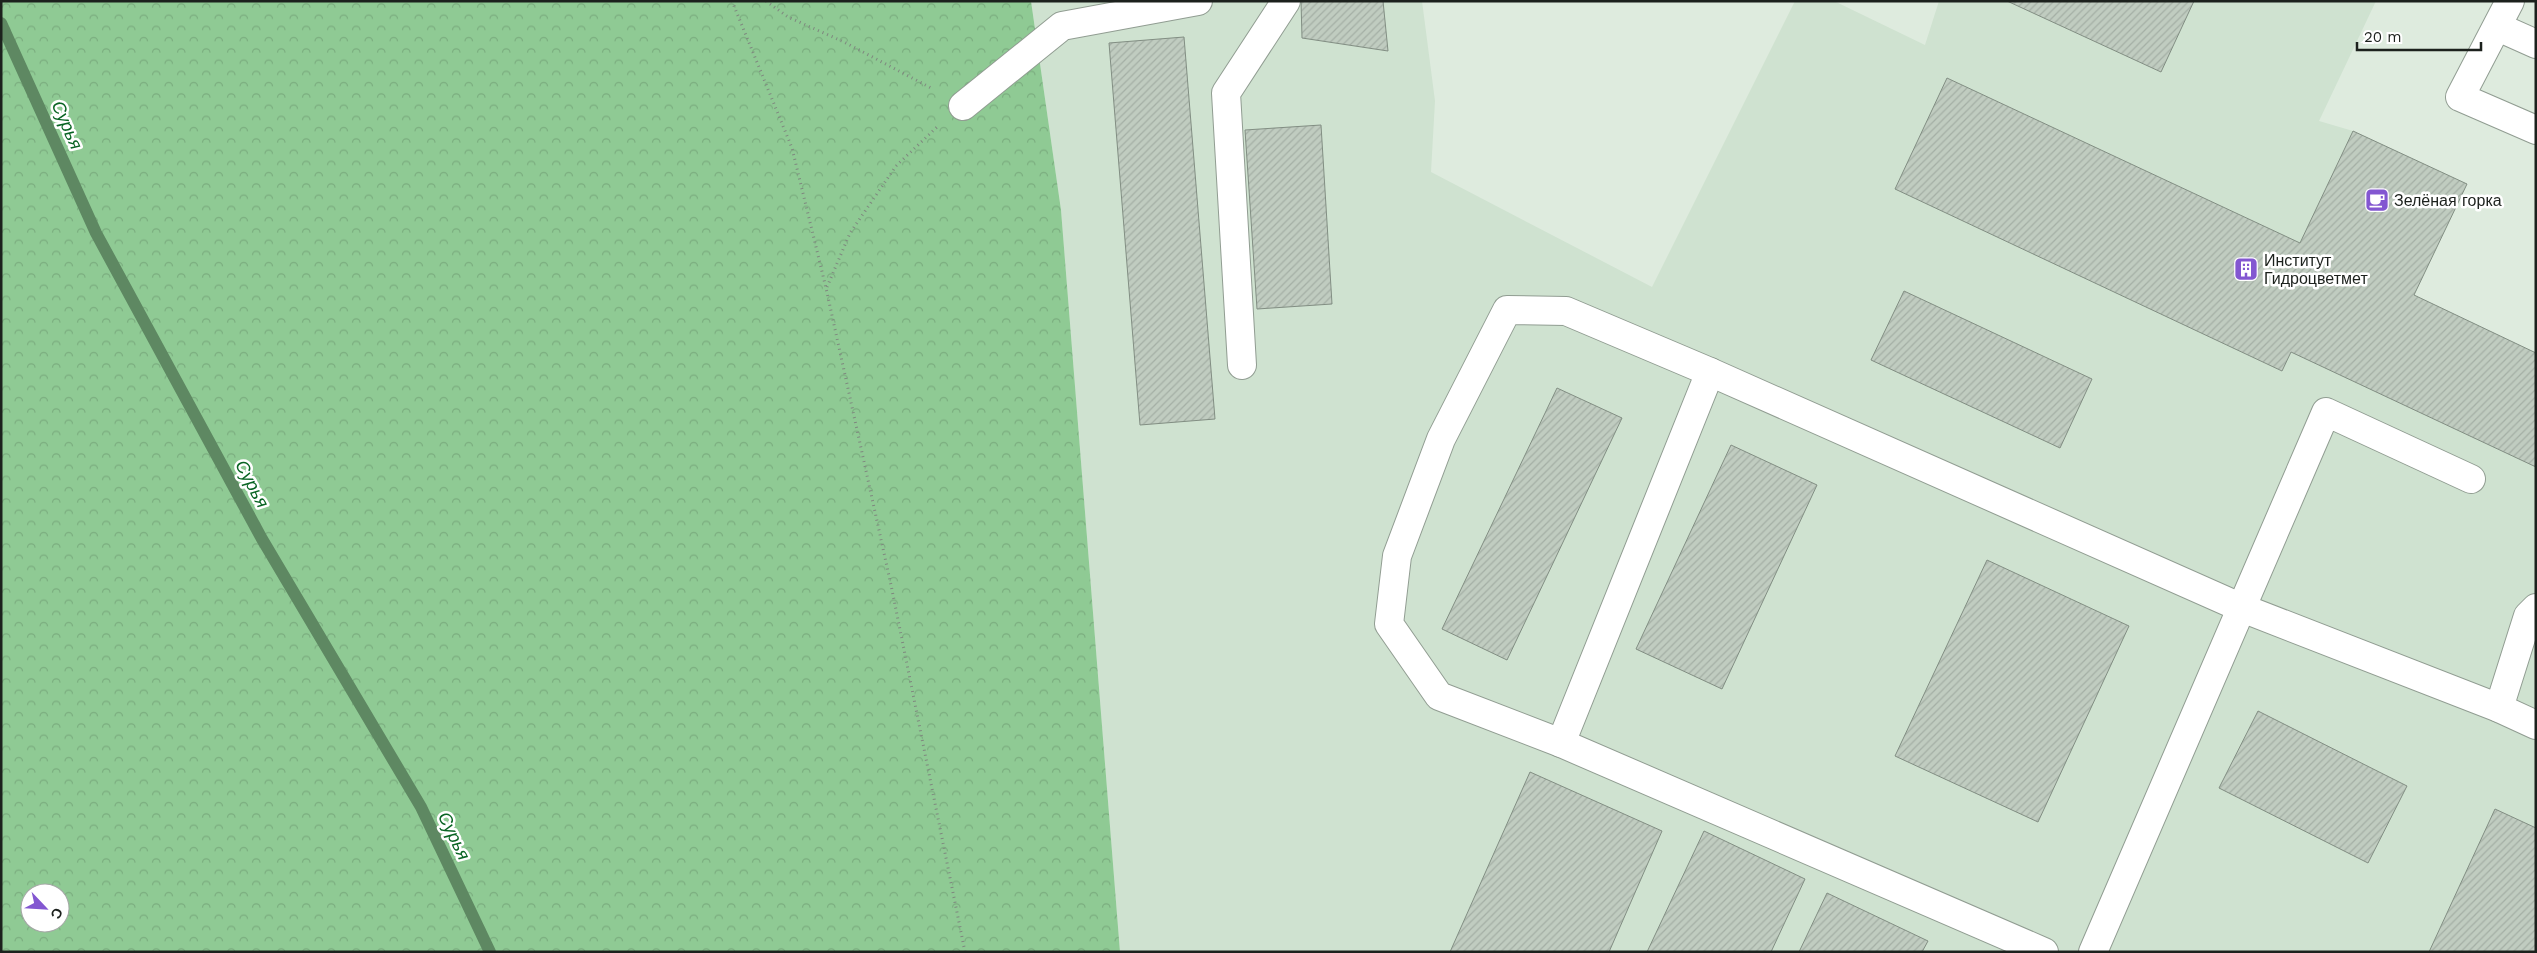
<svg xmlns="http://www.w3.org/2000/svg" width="2537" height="953" font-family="'Work Sans',sans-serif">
	<defs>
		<pattern id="forest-crowns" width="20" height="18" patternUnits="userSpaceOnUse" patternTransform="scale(1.25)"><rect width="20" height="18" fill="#8fca94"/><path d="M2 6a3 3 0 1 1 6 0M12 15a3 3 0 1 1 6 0" fill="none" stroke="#7bad7f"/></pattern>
		<pattern id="building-hatch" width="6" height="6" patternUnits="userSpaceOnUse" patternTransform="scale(1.25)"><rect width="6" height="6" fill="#c0ccc0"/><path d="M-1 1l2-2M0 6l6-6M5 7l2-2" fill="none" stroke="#a4afa5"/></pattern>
	</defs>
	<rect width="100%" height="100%" fill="#deebde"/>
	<!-- built -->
	<polygon fill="#cfe2d0" points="1031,1 1422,1 1435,101 1431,172 1652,287 1795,1 1834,1 1925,45 1939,1 2376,1 2319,121 2353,131 2467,184 2414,295 2536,353 2536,952 1120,952 1061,210"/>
	<!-- forest -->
	<path fill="url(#forest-crowns)" fill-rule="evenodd" d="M1,1h1030l30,209 59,742h-1119zM30,893h30v30h-30z"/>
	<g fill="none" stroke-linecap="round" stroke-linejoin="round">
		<!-- stream -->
		<polyline stroke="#5e8862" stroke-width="12" points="1,23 96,233 262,539 421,807 490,952"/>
	</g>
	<!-- building -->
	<g fill="url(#building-hatch)" stroke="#828e83">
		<polygon points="1301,1 1383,1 1388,51 1302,38"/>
		<polygon points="2007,1 2194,1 2161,72"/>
		<polygon points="1184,37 1215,419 1140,425 1109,43"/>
		<polygon points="1947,78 2300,243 2353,131 2467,184 2414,295 2536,353 2536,467 2291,352 2282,371 1895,189"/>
		<polygon points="1321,125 1332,304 1257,309 1245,130"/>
		<polygon points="1904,291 2092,379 2060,448 1871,360"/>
		<polygon points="1557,388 1622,418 1507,660 1442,629"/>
		<polygon points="1731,445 1817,485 1722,689 1636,649"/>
		<polygon points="1987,560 2129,626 2038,822 1895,756"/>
		<polygon points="2258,711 2407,786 2368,863 2219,788"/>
		<polygon points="1530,772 1662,831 1609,952 1450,952"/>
		<polygon points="2495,809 2536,828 2536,952 2429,952"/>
		<polygon points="1704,831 1805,879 1771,952 1647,952"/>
		<polygon points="1827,893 1928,941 1922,952 1799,952"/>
	</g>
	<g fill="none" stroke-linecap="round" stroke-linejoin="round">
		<!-- minor casing -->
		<g stroke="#919d92" stroke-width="30">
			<g id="minor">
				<polyline points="2510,1 2460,97 2536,130"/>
				<polyline points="2498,27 2536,44"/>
				<polyline points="963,106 1062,26 1198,1"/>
				<polyline points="1242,365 1226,93 1286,1"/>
				<polyline points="2499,708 2528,616 2536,608"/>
				<polyline points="1561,743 1710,372"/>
				<polyline points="2044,952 1561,743 1439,696 1389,624 1397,556 1441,439 1507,310 1566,311 1710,372 2242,608 2499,708 2536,725"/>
				<polyline points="2093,952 2326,412 2471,479"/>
			</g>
		</g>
		<!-- path -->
		<g stroke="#7f887f" stroke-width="3" stroke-dasharray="1 4" stroke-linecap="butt">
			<polyline points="732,1 792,148 826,288 891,585 965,952"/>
			<polyline points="766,1 788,17 844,42 933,89"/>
			<polyline points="827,287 850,233 896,166 937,127"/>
		</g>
		<!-- minor -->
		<use href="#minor" stroke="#fff" stroke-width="28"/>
	</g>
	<!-- icons -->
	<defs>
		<g id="cafe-square" transform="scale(1.25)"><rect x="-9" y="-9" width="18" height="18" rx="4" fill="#8357d1" stroke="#fff"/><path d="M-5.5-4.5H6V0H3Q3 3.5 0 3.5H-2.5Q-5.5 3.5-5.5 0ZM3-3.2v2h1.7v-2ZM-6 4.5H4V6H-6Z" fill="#fff"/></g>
		<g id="building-square" transform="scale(1.25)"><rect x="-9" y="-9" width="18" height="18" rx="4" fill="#8357d1" stroke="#fff"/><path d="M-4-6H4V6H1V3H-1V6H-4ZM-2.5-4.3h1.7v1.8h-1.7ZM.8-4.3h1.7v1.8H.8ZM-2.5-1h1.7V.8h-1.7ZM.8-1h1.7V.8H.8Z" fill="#fff"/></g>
	</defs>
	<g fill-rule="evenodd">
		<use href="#cafe-square" x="2377" y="200"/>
		<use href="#building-square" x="2246" y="269"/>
	</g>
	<g text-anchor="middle" stroke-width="5" stroke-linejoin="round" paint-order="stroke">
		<!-- poi labels -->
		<g font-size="16" fill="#1c211d" stroke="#fff" text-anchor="start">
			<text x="2394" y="206">Зелёная горка</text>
			<text x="2264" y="266">Институт<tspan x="2264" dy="18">Гидроцветмет</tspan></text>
		</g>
		<!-- water labels -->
		<g font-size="18" font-style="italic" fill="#096423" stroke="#fff">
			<text transform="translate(67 125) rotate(66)" y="6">Сурья</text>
			<text transform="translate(252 484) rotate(62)" y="6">Сурья</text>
			<text transform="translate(454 836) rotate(64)" y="6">Сурья</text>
		</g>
	</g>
	<!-- border -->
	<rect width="2537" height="953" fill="none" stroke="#1c211d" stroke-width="5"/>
	<!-- north arrow -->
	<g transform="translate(45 908) rotate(115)"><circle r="24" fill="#ffffff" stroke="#a4a6a5"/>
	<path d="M0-4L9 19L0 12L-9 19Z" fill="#8357d1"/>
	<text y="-8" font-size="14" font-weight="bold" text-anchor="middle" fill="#1c211d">С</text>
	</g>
	<!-- scale -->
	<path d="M2357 42v8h124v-8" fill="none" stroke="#1c211d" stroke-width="2.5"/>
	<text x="2364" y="42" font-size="15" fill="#1c211d" stroke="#ffffff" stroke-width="4" paint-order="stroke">20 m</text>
</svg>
